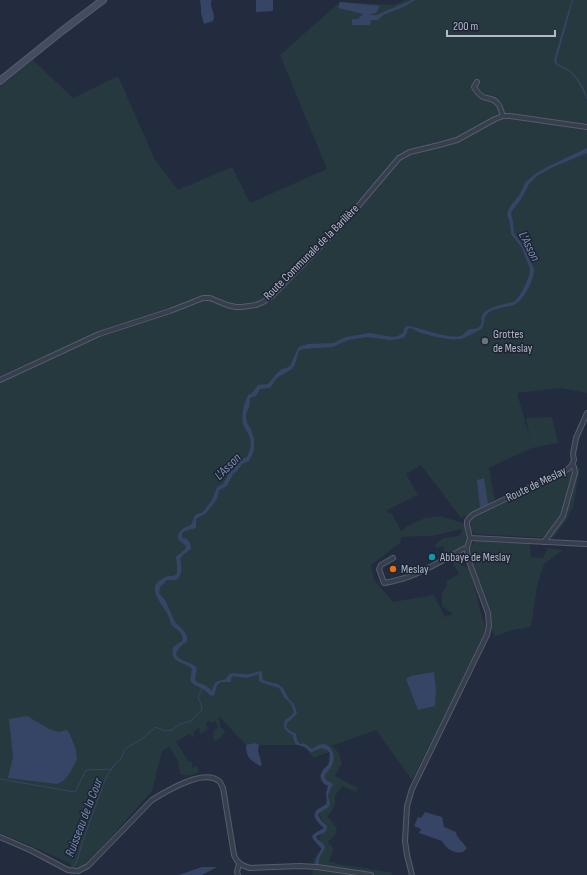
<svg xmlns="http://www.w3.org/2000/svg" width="587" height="875" font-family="'Sofia Sans Condensed',sans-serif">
	<rect width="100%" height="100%" fill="#232c3e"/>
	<!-- green -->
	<g fill="#25393f">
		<path d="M406,0h181v393l-27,-5 -43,5 13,45 -4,-20 26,-1 6,26 -26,5 -44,20 2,4 2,13 3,16 -2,1v1l-8,4 -1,-1 -23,12 -40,-53 -15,9 12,21 -31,15 2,4 2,-2 10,19 -4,2 5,-2 4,-4 19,-9 15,-2 23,7 6,15 -5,10 -21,10 1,-12 -8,2 -1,-3 8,-7 16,-2 3,-4 -1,-3 -29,7h-11l-19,1 -2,2 1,3 -30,23 3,15 19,22 41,-7 11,22 8,-3 -11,-8v-14l4,-5 1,-6 12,-7 -9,-16 10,-4 3,12 6,2 7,24 3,15 6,19 -2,13 -71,141 -36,-50 -42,15h-3l7,7 4,11 -7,13 23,12 -2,4 -14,-6 -7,10v8l-4,8 -4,4 10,12 -2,7 -7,7 6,7 -5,12 12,4 11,1 42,7 -3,2h-79l1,-2v-13l11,-11 -5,-11 5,-9 -5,-16 9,-14 1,-12 -6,-7 2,-11 5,-9 -1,-8 -15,6 -4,-4 -5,-9h-59l-27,-29 1,11 4,3 1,2 -6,7 -5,2 -1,-5 1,-6 4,-2 -3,-8 -3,4 -2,-3 -4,2 2,6 -8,5 -1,-6 -6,4 2,6 -6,-4 -13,8 12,19 4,1v6l4,-2 3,5c-6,6 -12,5 -19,3l-2,-13 -9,-14 -7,4 -10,40 -70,79 -6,-3 2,7 -9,1 2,-11 -19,-9 -52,-22v-746l33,-27 40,38 45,-22 37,84 23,30 54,-23 18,36 77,-34 -47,-114 60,-53 53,3z"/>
		<polygon points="580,468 573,507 566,521 553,538 476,534 470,530 471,519 573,469"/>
		<polygon points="475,541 530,544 531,557 543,558 548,548 563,550 544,564 537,586 531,627 513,630 495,636 491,628 469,549"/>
	</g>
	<!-- water -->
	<g fill="#364565">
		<path d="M200,0h12c-4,7 5,14 1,21l-9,3 -3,-11v-6z"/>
		<polygon points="256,0 273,0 273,11 256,12"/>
		<polygon points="412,0 415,0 403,7 383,15 378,20 371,20 370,25 352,25 352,19 358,19 363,14 338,8 340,2 380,6 376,13 368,15 378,15 381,13"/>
		<path d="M572,0h1l-17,61c3,6 8,5 13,9 7,4 18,21 18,30 -4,-10 -9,-21 -17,-28 -6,-5 -13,-4 -16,-11l8,-29z"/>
		<path d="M587,148v5l-36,15 -14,8 -8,8 -8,15 -9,12 -1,3 2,8 1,11 10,13 10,23c1,10 -11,32 -20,36 -9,3 -19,2 -27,9 -4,4 -2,9 -5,14 -1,2 -19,11 -21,11 -11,2 -29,-3 -40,-6 -4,-1 -7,-4 -11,-5l-2,1 -3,8 -6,2 -9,1 -23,-3 -19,3 -15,7 -30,2 -4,2 -4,13 -3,5 -15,9 -7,10 -10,1 -4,7 -6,2 -1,9 -3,7v3l1,6 4,6 3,10v10l-1,4 -4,8 -7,3 -5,7 -4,3 -6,12 -8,4 -2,9 -3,4 -9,11 -9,5v9l-11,3 -3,2v5c7,1 8,3 9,11l-8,6 -3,4c2,9 3,15 -4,21h-9l-7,7 -1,6 6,7 10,22 10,10 2,5v4c-3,3 -7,5 -9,9 -8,9 14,12 18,17 3,4 -3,8 0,15l9,3 7,6c3,-11 4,-9 14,-12l3,-5c7,-2 13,1 20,0 4,0 7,-3 12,-3l1,2 1,7 6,2 9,2 5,4 6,11 5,5 3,9c-3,6 -10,7 -11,14l3,3 7,4 1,6 3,4 4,-1 8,6c3,-2 7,-5 12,-5 9,2 12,14 8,21 -2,4 -5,7 -8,11l2,4 7,4 -5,11 2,10c-3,5 -9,5 -12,10l4,7 5,4c1,8 -7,7 -11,11 2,4 7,5 9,10 -2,7 -7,8 -6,17h-4l2,-8 4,-6v-2l-8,-9 -1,-3 3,-3 9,-5c-4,-4 -15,-12 -6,-19 3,-2 6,-3 9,-5l-1,-11 2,-7c-5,-2 -10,-8 -6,-14 1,-3 5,-6 7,-8l1,-11 -3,-3 -6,-2 -9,4c-2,0 -4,-2 -6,-4 -8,-5 -11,1 -13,-13 -7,-3 -11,-7 -8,-15l7,-5 2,-3 -3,-8 -7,-7 -5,-9 -19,-6 -1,-2v-6l-12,4 -14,-2 -2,2v4h-10l-4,3 -3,11 -4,-1 -7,-6 -10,-5 -3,-4 2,-11 -1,-1c-10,-7 -21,-5 -18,-21l9,-6c3,-9 -7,-11 -11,-17 -1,-2 -1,-6 -3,-9 -4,-8 -19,-24 -11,-32 3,-3 8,-6 11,-7 4,0 5,1 9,-2v-8l-1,-9 9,-8 1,-3 -8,-7c0,-9 5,-11 13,-14l4,-10 8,-3 9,-12 5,-13 6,-3 6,-11 5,-4 7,-9 6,-3c4,-8 5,-15 2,-22 -2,-4 -5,-7 -6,-11 -2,-9 1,-21 5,-29l4,-2 6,-8 10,-1 9,-11 5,-4 4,-1 4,-2 8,-18 3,-2 7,-2 25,-1 13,-6 24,-4 23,4 5,-1 5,-3 2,-6 4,-1c13,2 37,13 51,10 4,-1 5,-4 8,-6 3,-2 8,0 11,-3 4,-3 2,-7 3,-11 3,-9 23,-12 31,-14l3,-2 3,-4 5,-8 5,-12 1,-7 -8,-21 -11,-14 -1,-11 -3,-9 2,-6 11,-14 5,-11 10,-9 12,-7z"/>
		<polygon points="484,478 488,504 480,508 477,480"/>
		<polygon points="434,672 436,690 435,706 418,710 406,679 410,676"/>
		<polygon points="27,716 49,729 59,732 66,730 69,732 76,750 77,759 70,773 63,781 57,784 8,778 13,757 9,719"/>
		<path d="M256,743l3,2 -1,6 4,14 -2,1c-10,-6 -14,-9 -14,-21z"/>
		<path d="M425,812l17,5 2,10 12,5 1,4 10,12 -4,4c-10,2 -16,-3 -21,-11l-23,-8 2,-4 -7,-3 4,-9 3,1z"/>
		<polygon points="202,867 217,867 202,875 179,875"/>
	</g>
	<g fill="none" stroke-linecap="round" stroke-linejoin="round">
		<!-- stream -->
		<g stroke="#364565" stroke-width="1">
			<polyline points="0,779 75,792 86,770 112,769"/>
			<polyline points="73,867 77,861 82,843 99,796 101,792 102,787 106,778 114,765 121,759 125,749 143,738 156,727 165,731 172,730 180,724 191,721 202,709 201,704 198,698 202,688"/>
			<polyline points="74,874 74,875"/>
		</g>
		<!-- minor casing -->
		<g stroke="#555c6c" stroke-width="6">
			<g id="minor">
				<path d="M477,82l-3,5c2,4 6,8 9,10 6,2 11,1 15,7 3,3 3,8 5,12"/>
				<polyline points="0,380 99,334 170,311 203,298 210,298 227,305 236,307 242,307 256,305 263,302 273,295 349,217 399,158 410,152 439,145 457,140 495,119 503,116 510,116 587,127"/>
				<polyline points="470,538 587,544"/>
				<polyline points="544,542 563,516 575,473 574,467 572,465"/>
				<path d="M393,558l-12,7 -2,4 5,14c7,-1 14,-3 21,-5 21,-7 40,-19 58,-29l4,-1"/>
				<path d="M0,837l30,13 38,20 10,1 10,-5 64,-66c13,-8 53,-33 68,-18 1,2 2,4 3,6l11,67c3,8 8,11 16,13l50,-2 17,1 54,8"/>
				<polyline points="238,875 237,872 239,864"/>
				<polyline points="412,875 407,855 405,841 407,806 412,789 487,635 489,626 488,613 470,564 467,552 467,548 470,538 467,525 467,521 470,517 474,514 568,469 572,465 574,460 573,454 576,438 587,413"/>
			</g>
		</g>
		<!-- secondary casing -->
		<g stroke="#555c6c" stroke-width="8">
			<polyline id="secondary" points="0,81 62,31 103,0"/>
		</g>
		<!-- minor -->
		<use href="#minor" stroke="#373e4e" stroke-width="4"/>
		<!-- secondary -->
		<use href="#secondary" stroke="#454c61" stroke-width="6"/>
	</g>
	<!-- markers -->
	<circle fill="#6b7280" stroke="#1c2333" stroke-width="1.5" cx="485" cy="341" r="4"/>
	<circle fill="#0f9aa8" stroke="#1c2333" stroke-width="1.5" cx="432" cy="557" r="4"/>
	<circle fill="#e8710a" stroke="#1c2333" stroke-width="1.5" cx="393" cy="569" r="4"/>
	<g text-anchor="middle" stroke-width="3" stroke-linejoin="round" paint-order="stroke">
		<!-- street labels -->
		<g font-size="12" fill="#b3b9c9" stroke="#1c2333">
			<text transform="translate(311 252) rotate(-45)" y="4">Route Communale de la Barillère</text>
			<text transform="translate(536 484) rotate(-26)" y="4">Route de Meslay</text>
		</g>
		<!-- poi labels -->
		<g font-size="12" fill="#b3b9c9" stroke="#1c2333" text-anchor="start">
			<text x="493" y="338">Grottes<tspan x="493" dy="14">de Meslay</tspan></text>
			<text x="440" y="561">Abbaye de Meslay</text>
			<text x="401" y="573">Meslay</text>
		</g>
		<!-- water labels -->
		<g font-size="13" font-style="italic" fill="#7a8cb2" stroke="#1c2333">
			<text transform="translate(530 246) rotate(63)" y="5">L'Asson</text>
			<text transform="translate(227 466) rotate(-45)" y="5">L'Asson</text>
			<text transform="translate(83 817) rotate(-69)" y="5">Ruisseau de la Cour</text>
		</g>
	</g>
	<!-- scale -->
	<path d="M447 30v6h108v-6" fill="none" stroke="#b3b9c9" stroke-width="2"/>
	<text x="453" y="30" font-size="12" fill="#b3b9c9" stroke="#1c2333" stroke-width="3" paint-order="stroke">200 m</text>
</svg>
